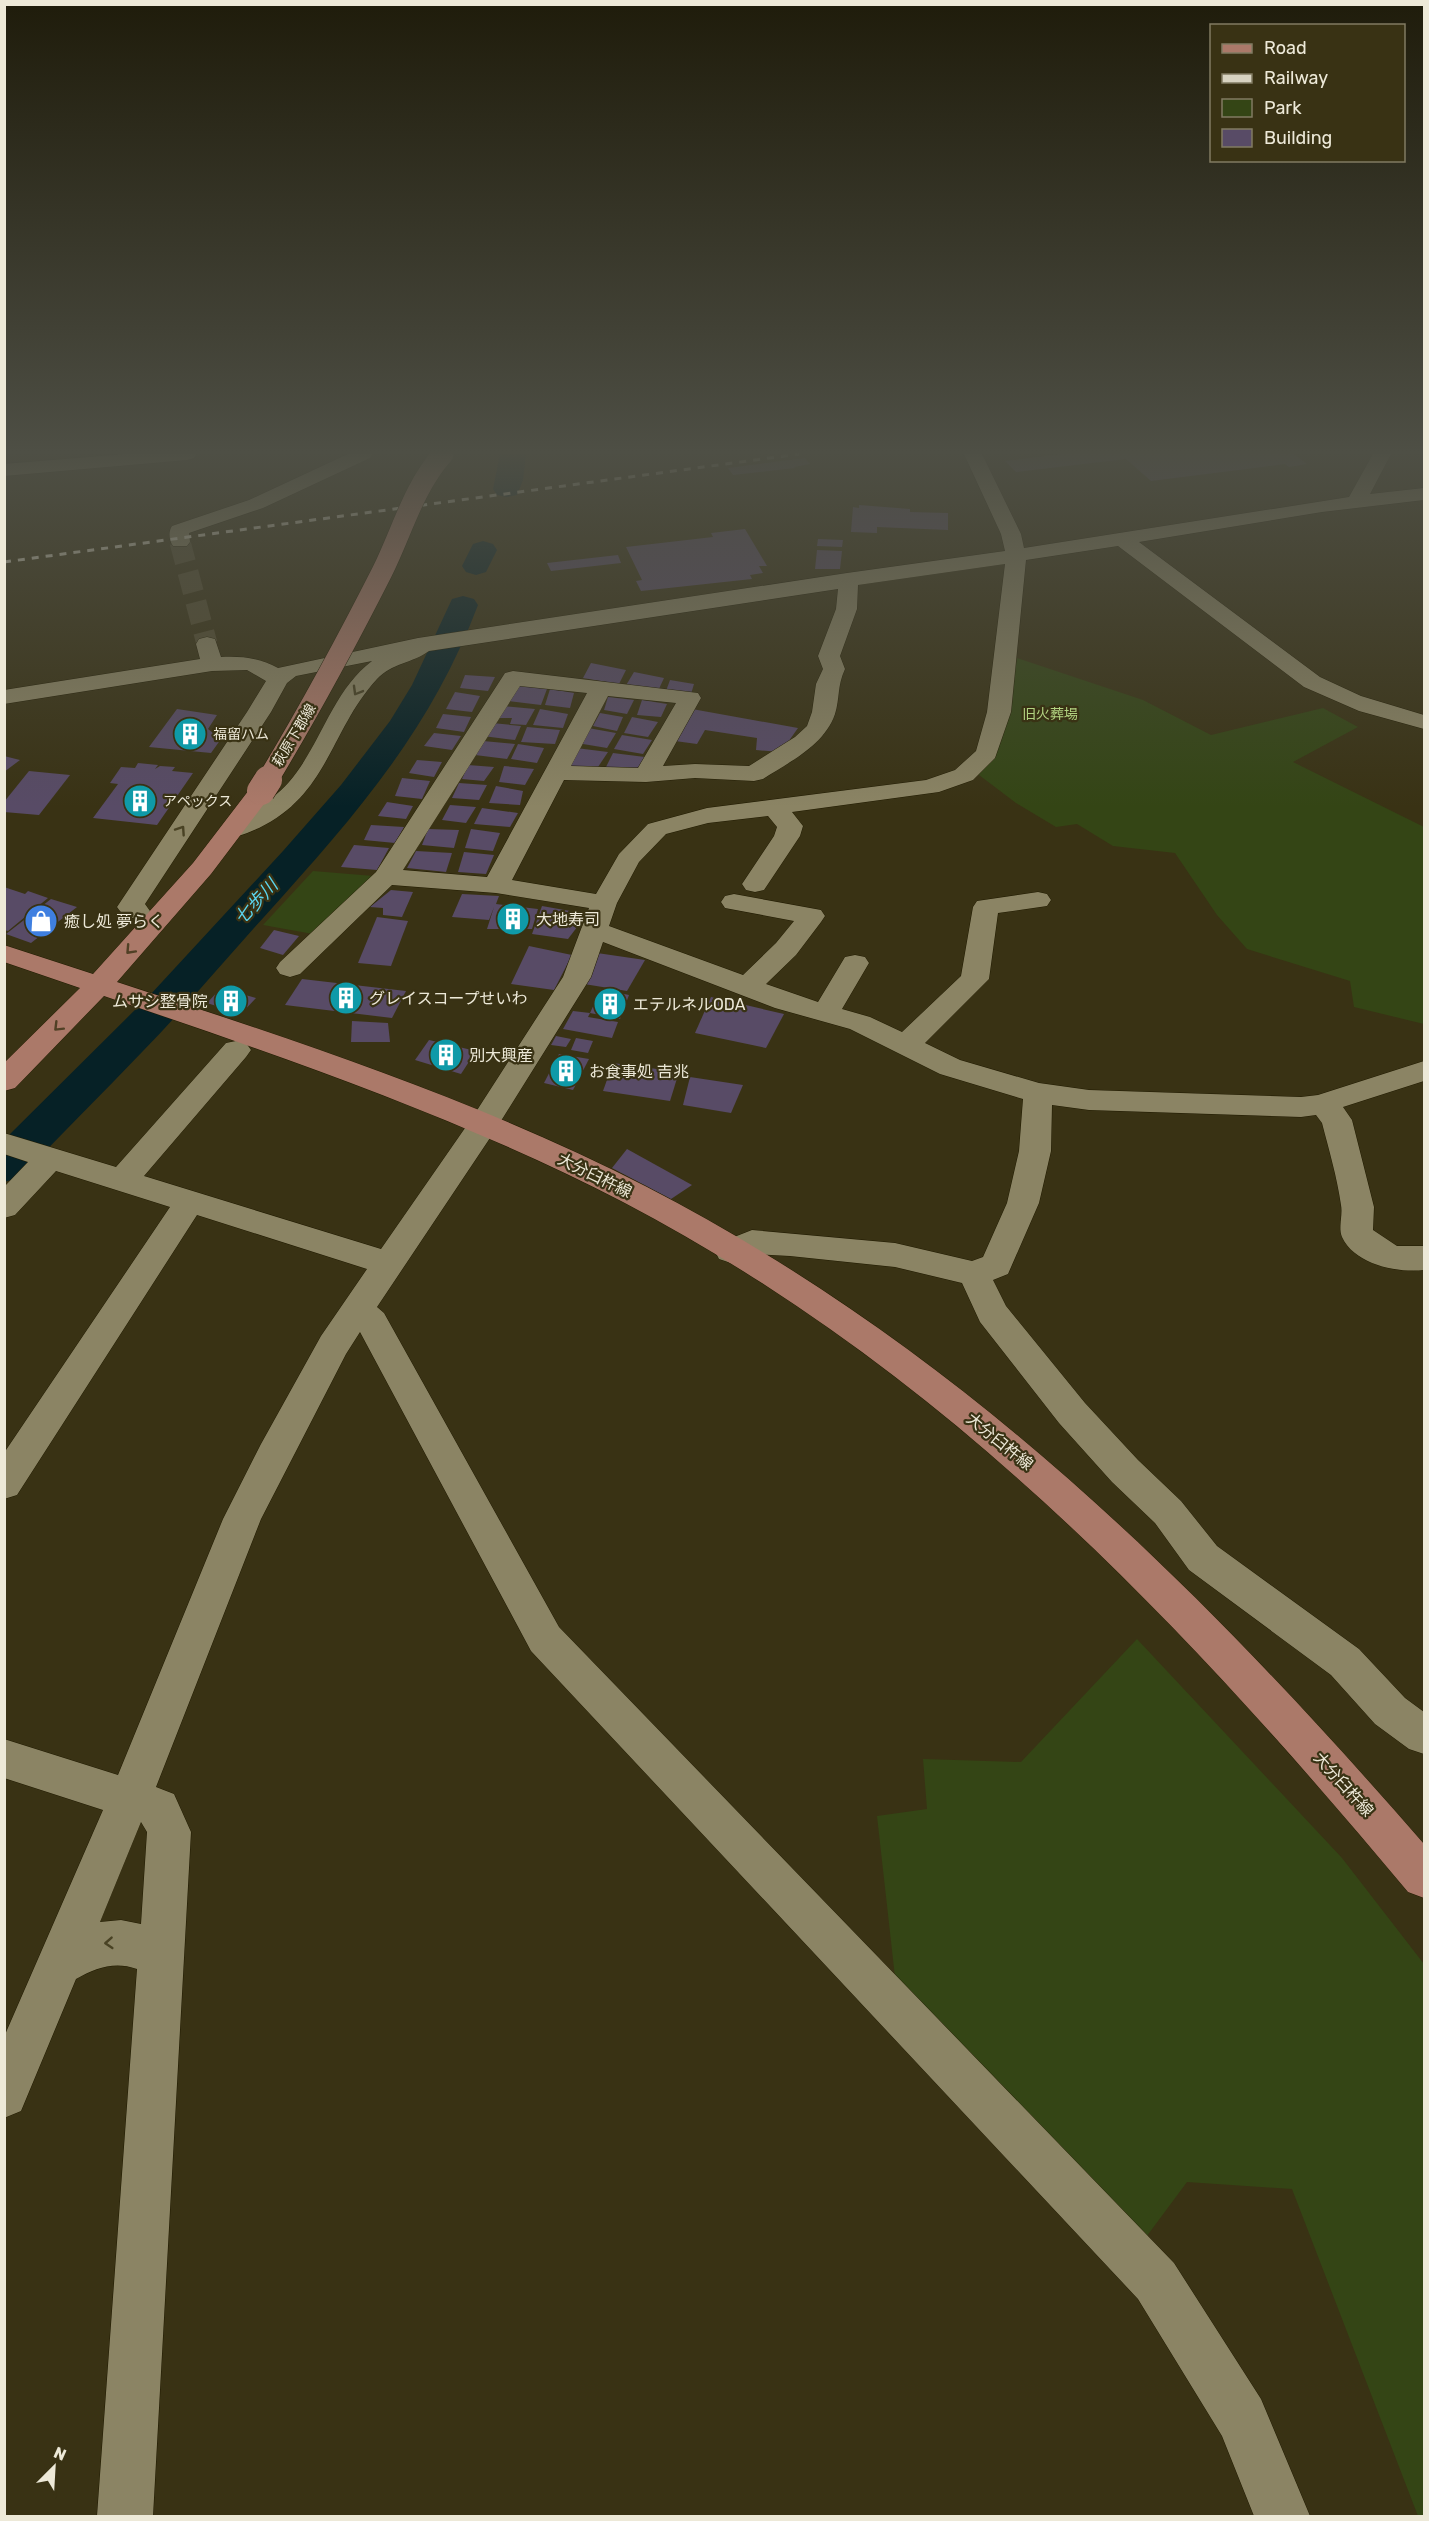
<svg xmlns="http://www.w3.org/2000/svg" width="1429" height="2521" font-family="Rubik,'Noto Sans JP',sans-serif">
	<rect width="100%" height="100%" fill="#393214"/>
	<!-- green -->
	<g fill="#344515">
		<polygon points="1017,658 1143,700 1211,735 1323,708 1358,727 1293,762 1424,827 1424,1024 1354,1007 1350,981 1247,949 1217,915 1175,853 1113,846 1077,824 1056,827 1016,803 979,775 1001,741"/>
		<polygon points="313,871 386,877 324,936 263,925"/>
		<polygon points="1137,1639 1342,1858 1424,1964 1424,2516 1418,2516 1292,2189 1187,2182 1138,2248 897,1995 877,1816 927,1809 923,1759 1021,1762"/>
	</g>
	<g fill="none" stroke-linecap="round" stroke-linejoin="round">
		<!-- river -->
		<g fill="#062126" fill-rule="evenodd">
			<polygon points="500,454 526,454 523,480 517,495 507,497 497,495 493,489"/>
			<polygon points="483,541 493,544 497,550 486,572 476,575 466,572 462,566 473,544"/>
			<path d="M463,596l11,3 4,6c-48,127 -125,213 -214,312 -40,44 -79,91 -121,134 -41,43 -83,84 -123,127l-16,4v-42l146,-145 133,-144 58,-66 49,-64 22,-36 40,-86z"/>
		</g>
	</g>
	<!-- building -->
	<g fill="#584b66">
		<polygon points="1062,454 1294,454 1307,464 1289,467 1285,464 1151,481 1126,459 1016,472 1005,461"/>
		<polygon points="805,458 810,464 794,467 795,468 733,475 728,468"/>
		<polygon points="859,505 910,509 910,512 948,513 948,530 877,527 877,533 851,532 853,507 859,508"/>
		<polygon points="745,529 767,566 759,566 763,573 750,575 752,579 641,591 636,581 642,580 626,547 713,537 711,533"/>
		<polygon points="818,539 843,540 842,547 817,546"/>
		<polygon points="817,550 842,551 840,569 815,569"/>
		<polygon points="618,555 621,563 551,571 547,563"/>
		<polygon points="591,663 626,670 619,684 583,678"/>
		<polygon points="634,672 664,678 658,691 625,687"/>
		<polygon points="465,675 495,677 488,691 460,688"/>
		<polygon points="670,680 694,684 691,694 666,691"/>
		<polygon points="514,685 547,689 541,705 507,701"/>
		<polygon points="550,689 574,693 570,708 545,705"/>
		<polygon points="455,692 480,696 472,712 446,709"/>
		<polygon points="608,697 634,700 627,714 604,710"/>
		<polygon points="642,700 667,704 661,717 637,715"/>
		<polygon points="502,706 535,709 526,725 510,724 512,718 497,718"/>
		<polygon points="177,709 217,715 208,729 221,739 211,753 149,747"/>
		<polygon points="540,709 568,714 563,728 533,725"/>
		<polygon points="692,709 798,728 781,752 756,750 757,738 705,730 697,744 675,741"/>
		<polygon points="600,713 623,717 617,731 593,726"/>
		<polygon points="443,714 471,717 464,732 436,728"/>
		<polygon points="632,717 658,722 648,737 624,733"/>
		<polygon points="492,723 521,726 515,740 483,736"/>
		<polygon points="527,727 560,730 555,744 521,742"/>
		<polygon points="588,728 616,733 607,748 583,744"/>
		<polygon points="434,733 461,736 452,750 424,746"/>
		<polygon points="622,735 652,740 643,754 614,749"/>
		<polygon points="483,741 515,744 507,759 475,755"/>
		<polygon points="518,744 544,748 537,763 511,759"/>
		<polygon points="576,748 608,752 596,770 568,766"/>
		<polygon points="613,753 645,757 639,773 606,767"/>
		<polygon points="4,756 20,760 4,772"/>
		<polygon points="417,760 442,762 434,777 409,773"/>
		<polygon points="138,763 158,765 155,769 160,766 175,767 172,771 193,773 157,825 93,818 118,784 110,783 121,767 135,768"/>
		<polygon points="468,765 494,767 484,781 462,779"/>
		<polygon points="504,766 534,769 525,785 499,782"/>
		<polygon points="29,771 70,775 39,815 4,812 4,802"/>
		<polygon points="402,778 430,781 422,799 395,796"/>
		<polygon points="459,783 487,785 479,800 452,798"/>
		<polygon points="496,786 523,791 520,805 489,803"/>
		<polygon points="387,802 413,806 406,819 378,816"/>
		<polygon points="450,805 476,807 466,823 442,820"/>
		<polygon points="482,808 518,813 510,827 474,824"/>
		<polygon points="371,825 404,827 395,843 364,840"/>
		<polygon points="428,829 459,830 454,848 422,845"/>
		<polygon points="471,829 500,833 493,851 465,848"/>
		<polygon points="354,845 389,848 377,870 341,867"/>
		<polygon points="416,851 452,853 446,872 407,868"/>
		<polygon points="464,852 494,855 486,874 458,872"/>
		<polygon points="4,887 25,894 28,891 48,898 8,931 4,930"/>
		<polygon points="391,890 413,892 402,917 383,915 383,908 370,907"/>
		<polygon points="462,894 499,896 496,904 538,909 532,929 487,929 494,907 489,920 452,917"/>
		<polygon points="51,899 77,907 31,943 6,934"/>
		<polygon points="542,906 587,914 568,939 532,934"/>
		<polygon points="377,917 408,921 391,966 358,963"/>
		<polygon points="274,930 299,936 283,955 260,948"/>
		<polygon points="529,946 572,955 554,990 511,984"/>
		<polygon points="597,953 645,960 627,991 584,984"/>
		<polygon points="302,979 406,991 392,1018 285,1005"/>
		<polygon points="221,988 256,998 241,1014 207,1003"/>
		<polygon points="601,989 629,995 620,1019 590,1013"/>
		<polygon points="711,997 784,1014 766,1048 695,1033"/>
		<polygon points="573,1011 590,1013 588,1017 618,1022 612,1038 563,1029"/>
		<polygon points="352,1021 388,1023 390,1042 351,1042"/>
		<polygon points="556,1036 571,1039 566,1047 551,1045"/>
		<polygon points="576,1038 593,1041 588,1053 571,1050"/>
		<polygon points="429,1040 476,1051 461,1074 415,1060"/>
		<polygon points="559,1054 589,1059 573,1090 544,1083"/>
		<polygon points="613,1063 679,1072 670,1101 603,1091"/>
		<polygon points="690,1077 743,1085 731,1113 683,1105"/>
		<polygon points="627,1149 692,1185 671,1199 612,1168"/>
	</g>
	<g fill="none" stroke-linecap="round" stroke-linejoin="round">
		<!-- minor-tunnel -->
		<polyline stroke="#544d31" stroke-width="21" stroke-dasharray="21 10" stroke-linecap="butt" points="180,542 207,644"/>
		<!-- minor casing -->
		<g stroke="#201a00" stroke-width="1">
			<g id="minor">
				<polygon points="126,454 196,454 194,458 187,460 4,476 4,464"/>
				<path d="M348,454h24l-2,4 -107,50 -74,25 1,9 -3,4h-14c-4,-6 -5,-14 -1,-20l77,-26z"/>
				<path d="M964,454h18l39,80 3,14 325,-51 24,-43h18l-21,40 54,-6v12l-102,12 -183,30 181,135 41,19 63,19v14l-65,-18 -55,-24 -186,-141 -92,14 -15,152 -16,46 -22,22 -34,12 -147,20 11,14 -3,10 -36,54 -9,2 -9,-2 -4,-6 32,-48 3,-9 -9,-11 -60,7 -42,11 -27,28 -22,41 -8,23 134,49 33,-32 18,-22 -69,-13 -4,-6 4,-6 9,-2 87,16 4,6 -4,6 -25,33 -30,29 52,18 27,-45 10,-2 10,2 4,6 -27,46 28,8 32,15 59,-56 12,-69 4,-6 61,-9 9,2 4,6 -4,6 -49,7 -9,66 -64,64 35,17 79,23 50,7 212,7 17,-2 106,-34v20l-81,26 9,13 22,87 -1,23 24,16h27v24c-26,3 -69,-5 -82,-33 -4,-9 1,-22 -1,-32 -4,-28 -12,-55 -19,-82l-6,-8 -15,2 -212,-7 -37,-5 -1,46 -12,52 -31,71 -15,6 13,26 79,97 53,57 43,41 36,45 142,103 46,49 19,14v42l-15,-5 -34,-25 -44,-49 -142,-105 -34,-47 -43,-41 -53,-59 -79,-101 -18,-39 -67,-16 -105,-11 -35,-2 -24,9 -12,-4 -4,-8 4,-8 33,-13 143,13 77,18 11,-4 24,-54 12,-52 4,-52 -83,-25 -90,-45 -75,-21 -172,-66 -12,35 -97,155 -117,175 7,6 175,314 615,636 87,136 49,117h-56l-32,-80 -84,-137 -607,-648 -171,-319 -14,22 -85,165 -105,268 18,7 17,38 -38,684h-56l40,-547c-23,-8 -41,-1 -61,10l-55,132 -17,7v-81l99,-227 -99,-32v-39l114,36 105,-256 38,-75 60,-108 46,-67 -170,-54 -180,280 -13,4v-46l166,-246 -114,-36 -41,44 -11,3v-31l24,-25 -24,-8v-21l112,34 110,-124 10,-2 10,2 5,7 -5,7 -102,119 237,73 91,-131 91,-141 26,-69 -93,-15 -104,-8 -92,89 -10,3 -10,-3 -4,-6 4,-6 96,-90 129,-199 8,-2 185,22 3,5 -38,68 32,-2 54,2 46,-29 12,-11 5,-14 4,-28 7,-15 -5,-13 18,-47 2,-20 -409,62c-16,12 -37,12 -52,28 -47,51 -48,115 -118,149 -12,5 -22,11 -35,7l-4,-5 4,-5c25,-11 47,-23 65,-43 32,-37 43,-91 83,-121l-76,15 -9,7 -16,29 -126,192 5,7 -4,6c-12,3 -22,1 -29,-10l130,-195 19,-31 -19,-11 -35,1 -208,33v-14l196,-31 -4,-15 3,-5 8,-2 8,2 6,18c21,-1 39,1 57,11l140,-30 429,-65 158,-22 -4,-17zM1005,564l-18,148 -11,39 -21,19 -29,10 -219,28 -59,16 -29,30 -23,40 -84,-14 52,-100 82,2 49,-4 59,3 9,-2c26,-17 61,-33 72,-65 5,-16 2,-28 10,-45l-5,-13 17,-47 1,-24zM520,686l67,7 -100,184 -84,-7zM608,696l68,7 -38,65 -67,-2zM141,1822l6,10 -6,92 -20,-4 -21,2z"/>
			</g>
		</g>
		<!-- major casing -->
		<g stroke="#201a00" stroke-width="1">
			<path id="major" d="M261,784l9,2 3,5 -3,5 -59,78 -94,108c180,59 361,118 530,205 313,162 549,395 777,657v54l-16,-6c-229,-274 -465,-522 -785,-690 -166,-86 -343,-146 -519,-206l-89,92 -11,3v-28l76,-75 -76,-26v-17l89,29 100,-111 59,-77z"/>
		</g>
		<!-- minor -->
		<use href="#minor" fill="#8b8464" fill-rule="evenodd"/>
		<!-- major -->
		<use href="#major" fill="#ab7969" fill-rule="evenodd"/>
		<!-- rail -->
		<polyline stroke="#d8d3c1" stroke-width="3" stroke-dasharray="7 7" stroke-linecap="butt" points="4,562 799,454"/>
		<!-- major-bridge-far1 casing -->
		<g stroke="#201a00" stroke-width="22" stroke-linecap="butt">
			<path id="major-bridge-far1" d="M267,781c41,-68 79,-138 115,-209 20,-40 31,-84 61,-118"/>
		</g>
		<!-- major-bridge casing -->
		<g stroke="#201a00" stroke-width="29" stroke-linecap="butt">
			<polyline id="major-bridge" points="261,791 268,780"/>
		</g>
		<!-- major-bridge-far1 -->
		<use href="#major-bridge-far1" stroke="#ab7969" stroke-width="21"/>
		<!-- major-bridge -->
		<use href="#major-bridge" stroke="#ab7969" stroke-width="28"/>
	</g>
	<!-- one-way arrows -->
	<defs><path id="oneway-chevron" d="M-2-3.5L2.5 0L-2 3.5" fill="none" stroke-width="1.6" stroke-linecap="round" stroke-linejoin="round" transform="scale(1.5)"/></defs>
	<g stroke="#494224">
		<use href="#oneway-chevron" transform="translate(357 691) rotate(120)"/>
		<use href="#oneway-chevron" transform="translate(181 830) rotate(-56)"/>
		<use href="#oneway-chevron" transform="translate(109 1943) rotate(176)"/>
	</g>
	<g stroke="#504025">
		<use href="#oneway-chevron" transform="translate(130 950) rotate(133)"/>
		<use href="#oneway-chevron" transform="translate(58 1027) rotate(135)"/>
	</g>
	<!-- sky -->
	<linearGradient id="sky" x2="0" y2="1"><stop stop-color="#1f1c0b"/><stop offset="0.56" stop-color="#4e4f45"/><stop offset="1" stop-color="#4e4f45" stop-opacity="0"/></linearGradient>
	<rect width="1429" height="807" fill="url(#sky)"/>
	<!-- icons -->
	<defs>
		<g id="building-disc" transform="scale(1.725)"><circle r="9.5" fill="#0f9aa8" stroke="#393214"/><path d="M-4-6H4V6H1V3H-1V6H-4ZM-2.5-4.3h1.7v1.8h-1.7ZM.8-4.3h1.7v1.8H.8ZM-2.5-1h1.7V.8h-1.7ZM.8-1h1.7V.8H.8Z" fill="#fff"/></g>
		<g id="shop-disc" transform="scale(1.725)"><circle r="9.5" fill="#3f7fe0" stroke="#393214"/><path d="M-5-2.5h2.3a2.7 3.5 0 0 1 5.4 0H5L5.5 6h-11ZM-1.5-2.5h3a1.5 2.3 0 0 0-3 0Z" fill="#fff"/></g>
	</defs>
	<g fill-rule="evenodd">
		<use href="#building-disc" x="190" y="734"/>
		<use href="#building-disc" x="140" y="801"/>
		<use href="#building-disc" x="513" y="919"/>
		<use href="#shop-disc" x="41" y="921"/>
		<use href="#building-disc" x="346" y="998"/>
		<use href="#building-disc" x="231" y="1001"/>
		<use href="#building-disc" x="610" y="1004"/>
		<use href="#building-disc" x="446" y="1055"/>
		<use href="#building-disc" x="566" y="1071"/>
	</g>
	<g text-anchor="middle" stroke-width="4.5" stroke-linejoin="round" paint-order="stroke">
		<!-- far-park labels -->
		<g font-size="14" fill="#b2d381" stroke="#393214">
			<text x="1050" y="719">旧火葬場</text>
		</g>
		<!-- far-poi labels -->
		<g font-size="14" fill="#ede9d8" stroke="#393214" text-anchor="start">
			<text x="213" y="739">福留ハム</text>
			<text x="163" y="806">アペックス</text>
		</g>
		<!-- far-street labels -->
		<g font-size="14" fill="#ede9d8" stroke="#393214">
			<text transform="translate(294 735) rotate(-59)" y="5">萩原下郡線</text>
		</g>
		<!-- poi labels -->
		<g font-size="16" fill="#ede9d8" stroke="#393214" text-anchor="start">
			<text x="536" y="925">大地寿司</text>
			<text x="64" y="927">癒し処 夢らく</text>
			<text x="369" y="1004">グレイスコープせいわ</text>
			<text x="208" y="1007" text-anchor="end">ムサシ整骨院</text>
			<text x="633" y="1010">エテルネルODA</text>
			<text x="469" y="1061">別大興産</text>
			<text x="589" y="1077">お食事処 吉兆</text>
		</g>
		<!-- street labels -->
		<g font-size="16" fill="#ede9d8" stroke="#393214">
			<text transform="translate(595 1175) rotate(26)" y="6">大分臼杵線</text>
			<text transform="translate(1000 1441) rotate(39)" y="6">大分臼杵線</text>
			<text transform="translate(1344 1784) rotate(48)" y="6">大分臼杵線</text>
		</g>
		<!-- water labels -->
		<g font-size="18" font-style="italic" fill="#5bd6ef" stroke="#393214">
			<text transform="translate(256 902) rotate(-47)" y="6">七歩川</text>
		</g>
	</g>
	<!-- border -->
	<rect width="1429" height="2521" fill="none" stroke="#ede9d8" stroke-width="12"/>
	<!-- legend -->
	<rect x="1210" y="24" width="195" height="138" fill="#393214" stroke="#817b62" stroke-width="1.5"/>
	<rect x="1222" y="44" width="30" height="9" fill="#ab7969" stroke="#817b62" stroke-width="1.5"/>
	<text x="1264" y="54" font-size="18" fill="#ede9d8">Road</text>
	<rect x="1222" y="74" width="30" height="9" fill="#d8d3c1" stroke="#817b62" stroke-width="1.5"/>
	<text x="1264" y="84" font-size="18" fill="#ede9d8">Railway</text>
	<rect x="1222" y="99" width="30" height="18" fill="#344515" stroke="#817b62" stroke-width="1.5"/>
	<text x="1264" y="114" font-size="18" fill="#ede9d8">Park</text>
	<rect x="1222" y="129" width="30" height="18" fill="#584b66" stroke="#817b62" stroke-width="1.5"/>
	<text x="1264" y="144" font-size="18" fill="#ede9d8">Building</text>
	<!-- north arrow -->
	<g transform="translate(54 2467) rotate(24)" stroke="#393214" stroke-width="4.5" paint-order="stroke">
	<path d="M0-4.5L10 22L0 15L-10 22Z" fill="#ede9d8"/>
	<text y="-9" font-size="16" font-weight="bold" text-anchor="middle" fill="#ede9d8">N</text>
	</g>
</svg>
